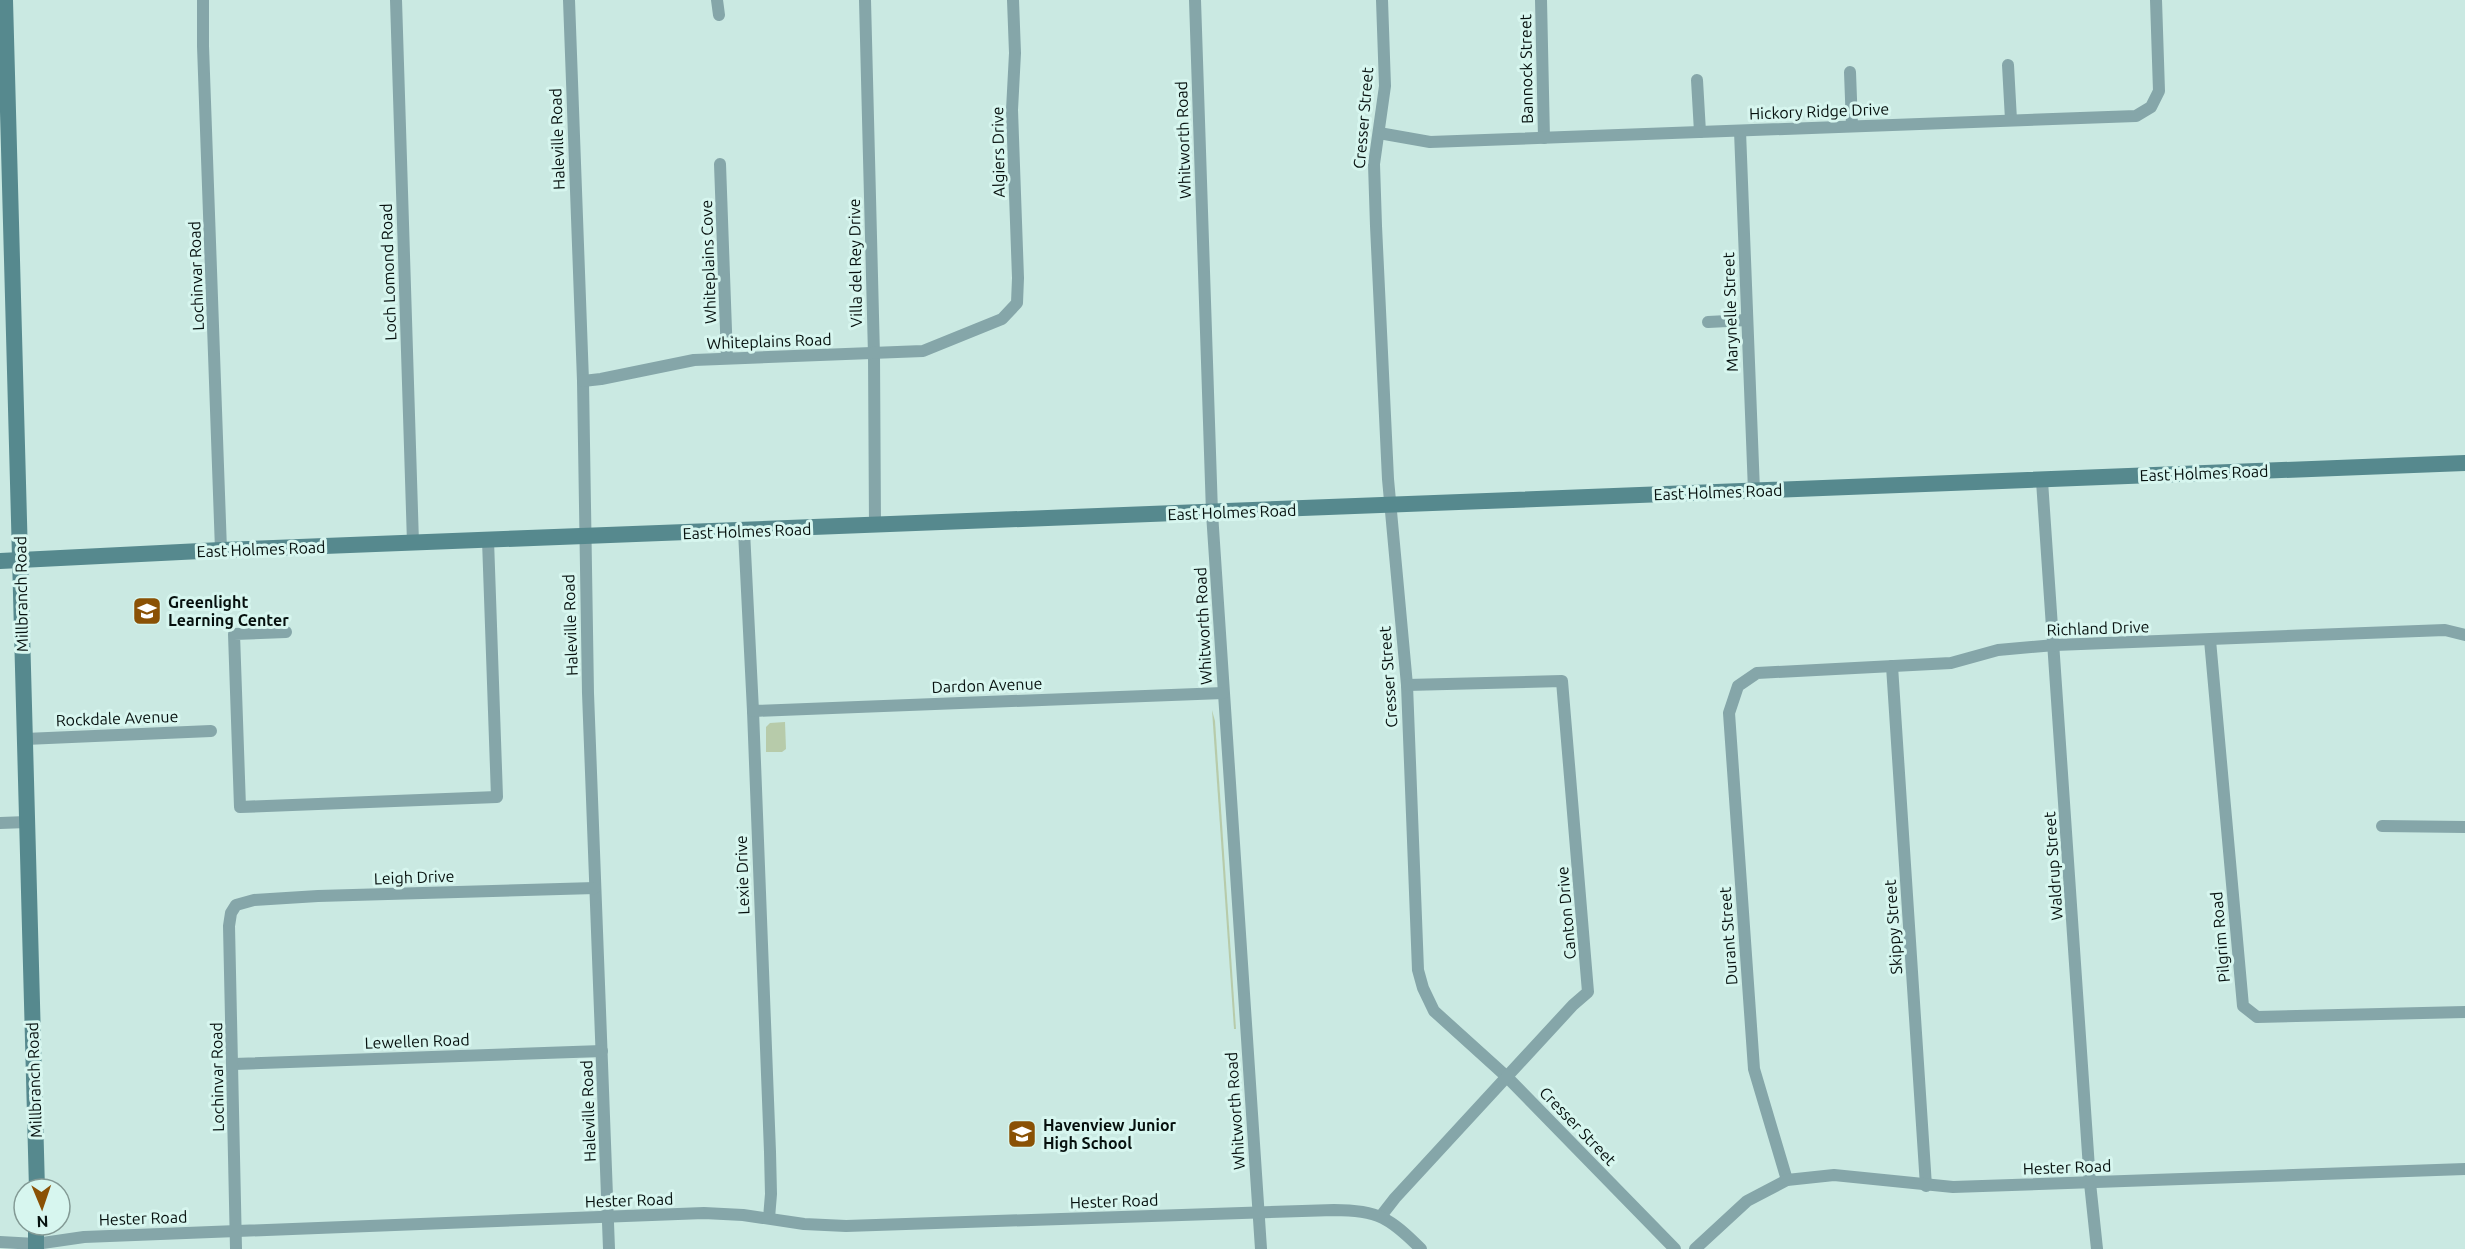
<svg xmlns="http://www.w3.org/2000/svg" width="2465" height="1249" font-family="Ubuntu,sans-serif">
	<rect width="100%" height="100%" fill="#cae9e2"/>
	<!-- green -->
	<g fill="#b7cbaa">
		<polygon points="1212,710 1215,721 1236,1029 1234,1029"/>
		<polygon points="785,722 786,749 782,752 766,752 766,727 770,723"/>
	</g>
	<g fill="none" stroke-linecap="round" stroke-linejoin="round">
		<!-- street -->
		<g stroke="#85a6a9" stroke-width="12">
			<polyline points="203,0 203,46 221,550"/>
			<polyline points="396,0 413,543"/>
			<polyline points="569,0 583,381 588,693 609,1249"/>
			<polyline points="717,0 719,15"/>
			<polyline points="865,0 874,355 875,526"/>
			<polyline points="1195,0 1212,513 1261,1249"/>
			<polyline points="1382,0 1385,86 1374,164 1376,226 1388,479 1407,685 1418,970 1423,988 1434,1011 1507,1077 1675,1249"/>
			<polyline points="1541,0 1544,138"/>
			<polyline points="2008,65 2011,120"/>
			<polyline points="1850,72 1852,126"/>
			<polyline points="1697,80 1700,132"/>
			<polyline points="1740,131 1754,491"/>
			<polyline points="1379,133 1430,142 2136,116 2151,107 2159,91 2156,0"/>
			<polyline points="720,164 727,358"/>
			<polyline points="1708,322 1747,320"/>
			<polyline points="583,381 601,379 694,360 923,351 1002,319 1017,303 1018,278 1012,110 1015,53 1013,0"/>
			<polyline points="2042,481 2090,1183 2097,1249"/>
			<polyline points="744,531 753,711 770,1152 771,1194 769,1218"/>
			<polyline points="286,632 234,634 240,807 497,797 488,540"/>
			<polyline points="2210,640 2243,1006 2257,1017 2465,1012"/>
			<polyline points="1892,666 1926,1186"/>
			<polyline points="753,711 1223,693"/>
			<polyline points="25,739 211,731"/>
			<polyline points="0,823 27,822"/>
			<polyline points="2382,826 2465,827"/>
			<polyline points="234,1064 602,1051"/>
			<polyline points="1787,1180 1754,1069 1729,713 1738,686 1757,673 1951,663 1998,650 2055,645 2445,630 2465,635"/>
			<polyline points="1381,1216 1395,1198 1573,1005 1588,992 1562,681 1407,685"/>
			<path d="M0,1242l36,2 48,-7 620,-24 39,2 61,9 42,2 488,-16c44,0 56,8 87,39"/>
			<polyline points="236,1249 229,926 231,913 236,905 254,900 318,896 595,888"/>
			<polyline points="1695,1249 1747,1201 1787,1180 1834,1175 1953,1187 2465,1169"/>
		</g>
		<!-- secondary -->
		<g stroke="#56898e" stroke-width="16">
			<polyline points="5,0 37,1189"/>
			<polyline points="0,561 221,550 2465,463"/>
			<polyline points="36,1249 36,1225"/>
		</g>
	</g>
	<!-- icons -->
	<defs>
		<g id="school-square" transform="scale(1.5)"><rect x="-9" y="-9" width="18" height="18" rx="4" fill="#8a5105" stroke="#d7f6ef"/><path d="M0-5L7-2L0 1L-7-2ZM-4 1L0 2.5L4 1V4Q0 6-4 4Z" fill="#fff"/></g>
	</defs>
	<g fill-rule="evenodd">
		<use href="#school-square" x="147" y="611"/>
		<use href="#school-square" x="1022" y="1134"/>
	</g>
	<g text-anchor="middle" stroke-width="6" stroke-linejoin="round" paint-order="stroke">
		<!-- street labels -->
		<g font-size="16" fill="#06100e" stroke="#d7f6ef">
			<text transform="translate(1526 69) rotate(-91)" y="6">Bannock Street</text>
			<text transform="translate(1819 111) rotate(-2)" y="6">Hickory Ridge Drive</text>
			<text transform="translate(1363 118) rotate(-85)" y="6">Cresser Street</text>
			<text transform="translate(557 139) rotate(-92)" y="6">Haleville Road</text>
			<text transform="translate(1183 140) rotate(-92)" y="6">Whitworth Road</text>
			<text transform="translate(998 152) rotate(-91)" y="6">Algiers Drive</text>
			<text transform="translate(708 262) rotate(-92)" y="6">Whiteplains Cove</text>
			<text transform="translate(855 263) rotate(-91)" y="6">Villa del Rey Drive</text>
			<text transform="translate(388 272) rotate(-92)" y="6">Loch Lomond Road</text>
			<text transform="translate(196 276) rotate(-92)" y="6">Lochinvar Road</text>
			<text transform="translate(1730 312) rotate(-92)" y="6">Marynelle Street</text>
			<text transform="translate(769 341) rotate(-2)" y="6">Whiteplains Road</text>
			<text transform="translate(2204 473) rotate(-2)" y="6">East Holmes Road</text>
			<text transform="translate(1718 492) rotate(-2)" y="6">East Holmes Road</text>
			<text transform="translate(1232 512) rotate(-2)" y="6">East Holmes Road</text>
			<text transform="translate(747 531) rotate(-2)" y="6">East Holmes Road</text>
			<text transform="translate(261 549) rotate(-2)" y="6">East Holmes Road</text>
			<text transform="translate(21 594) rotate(-91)" y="6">Millbranch Road</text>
			<text transform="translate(570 625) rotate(-92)" y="6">Haleville Road</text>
			<text transform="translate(1203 626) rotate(-93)" y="6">Whitworth Road</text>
			<text transform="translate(2098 628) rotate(-2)" y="6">Richland Drive</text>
			<text transform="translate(1388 677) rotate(-94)" y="6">Cresser Street</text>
			<text transform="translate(987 685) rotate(-2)" y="6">Dardon Avenue</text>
			<text transform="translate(117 718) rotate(-2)" y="6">Rockdale Avenue</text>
			<text transform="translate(2053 866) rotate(-94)" y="6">Waldrup Street</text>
			<text transform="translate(742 875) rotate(-92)" y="6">Lexie Drive</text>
			<text transform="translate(414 877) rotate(-2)" y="6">Leigh Drive</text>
			<text transform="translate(1566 913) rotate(-95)" y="6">Canton Drive</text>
			<text transform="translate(1893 927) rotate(-94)" y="6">Skippy Street</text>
			<text transform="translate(1728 936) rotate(-94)" y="6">Durant Street</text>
			<text transform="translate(2220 937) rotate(-95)" y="6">Pilgrim Road</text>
			<text transform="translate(417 1041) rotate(-2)" y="6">Lewellen Road</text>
			<text transform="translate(217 1077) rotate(-91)" y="6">Lochinvar Road</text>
			<text transform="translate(34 1080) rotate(-92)" y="6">Millbranch Road</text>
			<text transform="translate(588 1111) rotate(-92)" y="6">Haleville Road</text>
			<text transform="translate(1235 1111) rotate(-94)" y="6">Whitworth Road</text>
			<text transform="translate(1578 1126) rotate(46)" y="6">Cresser Street</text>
			<text transform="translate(2067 1167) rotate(-2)" y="6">Hester Road</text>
			<text transform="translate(629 1200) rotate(-2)" y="6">Hester Road</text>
			<text transform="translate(1114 1201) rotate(-2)" y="6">Hester Road</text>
			<text transform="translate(143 1218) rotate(-2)" y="6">Hester Road</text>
		</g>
		<!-- poi labels -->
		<g font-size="16" font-weight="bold" fill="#06100e" stroke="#d7f6ef" text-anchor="start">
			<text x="168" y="608">Greenlight<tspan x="168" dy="18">Learning Center</tspan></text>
			<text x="1043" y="1131">Havenview Junior<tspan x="1043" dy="18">High School</tspan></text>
		</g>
	</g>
	<!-- north arrow -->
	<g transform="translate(42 1207) rotate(178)"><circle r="28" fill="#d7f6ef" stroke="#839a95" stroke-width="1.5"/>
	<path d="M0-4.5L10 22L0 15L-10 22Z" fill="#8a5105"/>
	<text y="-9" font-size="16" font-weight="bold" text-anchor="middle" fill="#06100e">N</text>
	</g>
</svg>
